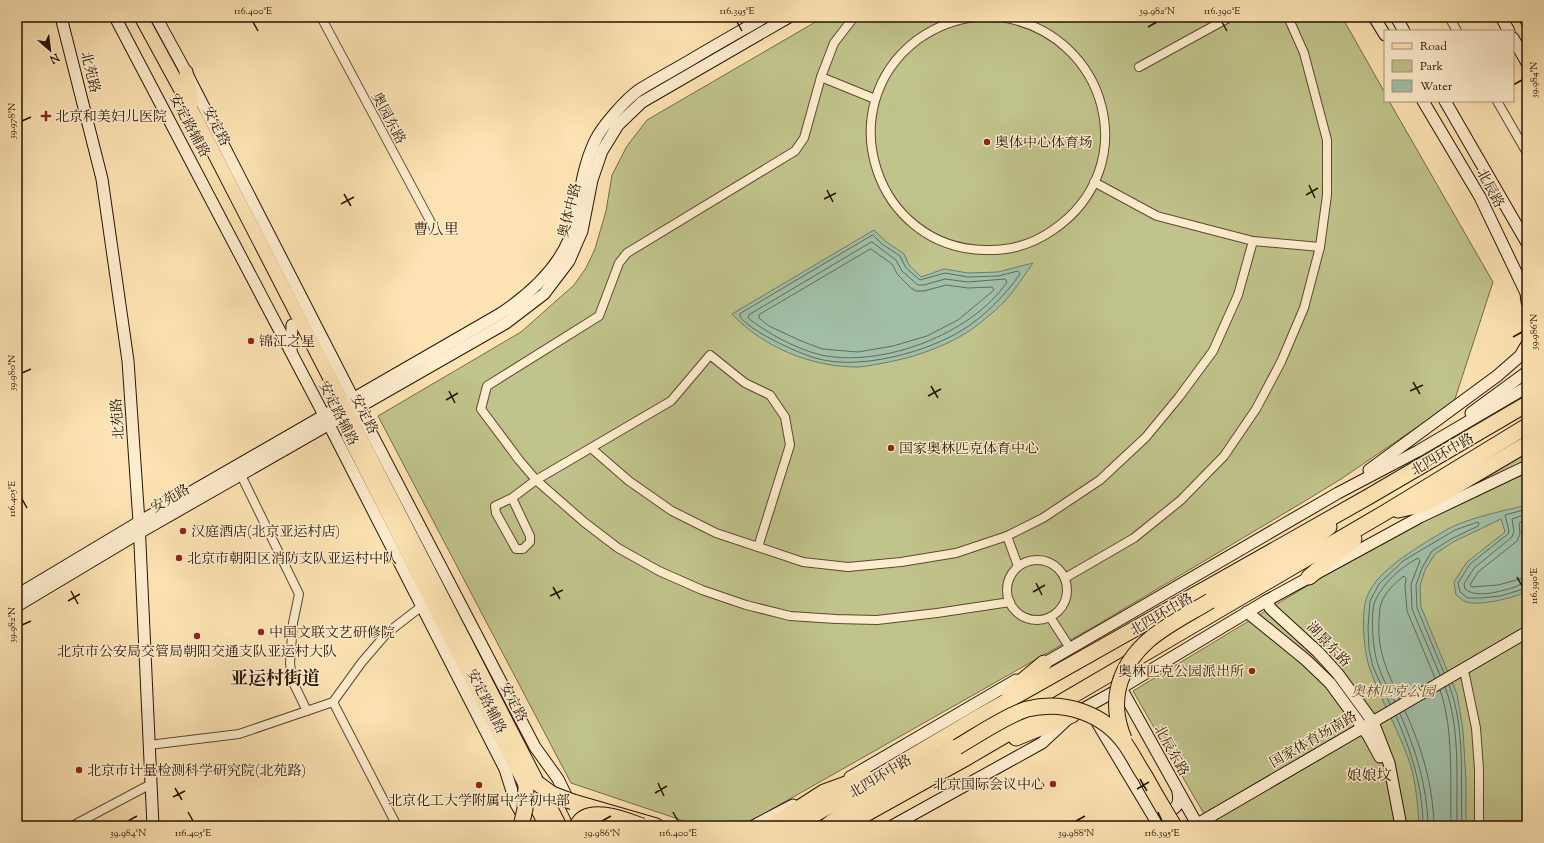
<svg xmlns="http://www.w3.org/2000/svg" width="1544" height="843" font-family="'Sorts Mill Goudy','Noto Serif SC',serif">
	<rect width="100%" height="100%" fill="#fde3b3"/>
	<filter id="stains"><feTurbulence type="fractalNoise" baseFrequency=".005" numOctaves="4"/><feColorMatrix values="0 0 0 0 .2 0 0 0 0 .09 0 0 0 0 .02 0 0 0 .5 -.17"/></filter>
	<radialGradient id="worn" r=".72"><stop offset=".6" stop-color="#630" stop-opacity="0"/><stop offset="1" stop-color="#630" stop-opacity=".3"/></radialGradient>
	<!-- green -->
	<g fill="#c0c38b" stroke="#746c48">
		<polygon points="824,17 1342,17 1385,93 1385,101 1389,101 1493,282 1454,402 1341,479 1305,501 1095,626 742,826 699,826 571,783 378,416 521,332 574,285 586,268 595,249 606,211 612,175 627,146 647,120"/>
		<polygon points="1527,453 1527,826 1211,826 1133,691"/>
		<polygon points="593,818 634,826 587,826 586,823"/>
	</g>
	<!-- water -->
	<g fill="#a1bfa8" stroke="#707b67">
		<path d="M874,230l11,11 19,13 5,11 12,12 23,-8 24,4 30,-1 35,-9c-9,13 -18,27 -29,39 -8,8 -28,25 -38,31 -26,16 -57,26 -88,31 -7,1 -14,3 -21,3 -46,0 -94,-20 -125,-53z"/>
		<path d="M1527,505v86c-12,7 -47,15 -61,11 -3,-1 -7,-5 -10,-7l-2,-13 13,-20 38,-30 -4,-13 -48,23 -18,12 -10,16 -5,16 1,21 36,87 6,36 3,51v45h-47c-1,-21 -3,-42 -9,-63 -11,-32 -29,-62 -40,-94 -6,-15 -9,-54 -4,-69 7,-26 43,-47 65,-61 8,-4 15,-10 23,-13 23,-10 49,-15 73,-21z"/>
	</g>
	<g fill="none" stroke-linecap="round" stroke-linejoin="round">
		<!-- shore -->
		<g stroke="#646a56" stroke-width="1">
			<path d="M873,235l9,9 18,12 6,12 14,12 25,-7 23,4 30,-1 20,-5 2,3c-15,21 -34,41 -56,55 -36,23 -103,41 -145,30 -12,-3 -25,-9 -36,-14 -16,-8 -32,-16 -43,-28v-3z"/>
			<path d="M872,242l24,18 6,11 16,14h6l21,-6 23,3 37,-3 2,3c-35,52 -125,86 -186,73 -25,-6 -54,-22 -73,-37l1,-3z"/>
			<polygon points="871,249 892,264 898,275 911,288 916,291 924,291 946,285 968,288 992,287 994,290 958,320 927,336 893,346 858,352 822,349 799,340 769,326 759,318 759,315"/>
			<polyline points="1527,509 1505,515 1509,531 1508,534 1470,564 1458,583 1460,592 1468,598 1480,598 1500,596 1527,588"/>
			<path d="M1527,514l-15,5 2,12 -2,6 -38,31 -10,16 1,5c12,10 36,2 50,-2 4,-2 7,-4 12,-4"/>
			<polyline points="1527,520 1519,523 1520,534 1517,541 1478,572 1470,585 1472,587 1498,585 1527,577"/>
			<path d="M1449,685c17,44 11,95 13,141"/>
			<path d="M1445,687c16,42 11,95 12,139"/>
			<path d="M1440,690c14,38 10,95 11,136"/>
			<path d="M1400,699c-13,-28 -23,-48 -21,-80 1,-4 0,-10 2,-15 3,-11 14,-21 23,-28l2,2 -1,8 2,25 28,67"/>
			<path d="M1395,702c-6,-12 -13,-24 -17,-37 -5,-14 -8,-51 -3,-64 8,-18 26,-34 43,-43l2,3 -9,23 1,25 28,66"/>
			<polyline points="1390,704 1373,667 1369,649 1368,628 1370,601 1379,584 1403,561 1455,530 1478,522 1479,524 1478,526 1451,539 1432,551 1422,568 1416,585 1417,608 1444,673"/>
			<path d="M1405,711c17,37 28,74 29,115"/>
			<path d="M1400,714c16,36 27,72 28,112"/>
			<path d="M1396,716c15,35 27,71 27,110"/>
		</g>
		<!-- street casing -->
		<g stroke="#5c4830" stroke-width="10">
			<g id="street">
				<polyline points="321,17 435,230"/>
				<polyline points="854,17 834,43 821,77 804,138 795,151 627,253 619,263 599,316 487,386 481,409 519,460 536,480 584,522 618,548 659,571 702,590 746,605 790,616 836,619 877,620 937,613 1010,602"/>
				<path d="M976,17c-21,2 -42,11 -59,23 -88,67 -42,208 68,210 24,1 48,-6 68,-20 91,-62 56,-196 -52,-213"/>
				<polyline points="1449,17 1457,31"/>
				<polyline points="1139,67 1230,17"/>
				<polyline points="821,77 875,99"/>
				<polyline points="1497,101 1527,153"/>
				<polyline points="1094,182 1157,216 1253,241 1320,247"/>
				<polyline points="591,448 629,481 672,511 716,533 803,562 848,567 901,562 956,553 1007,536 1043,518 1100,480 1146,437 1179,397 1213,351 1238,295 1253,241"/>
				<polyline points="241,475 299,594 293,623 290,663 292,680 307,711"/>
				<polyline points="512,498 530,536 530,542 523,549 516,549 496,513 495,506 512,498 536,480 671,401 710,355 745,383 770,395 785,417 790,445 758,547"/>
				<polyline points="1007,536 1018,566"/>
				<circle cx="1037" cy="590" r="30"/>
				<polyline points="1065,578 1134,538 1181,500 1224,456 1256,409 1281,362 1304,308 1320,247 1327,195 1327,140 1304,53 1288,17"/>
				<polyline points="1050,617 1070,648"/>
				<polyline points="1465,675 1476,728 1479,769 1479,826"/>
				<polyline points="333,702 397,826"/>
				<polyline points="149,745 239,734 333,702 362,662 387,633 422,606"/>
				<polyline points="72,826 151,784"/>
			</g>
		</g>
		<!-- secondary casing -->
		<g stroke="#271405" stroke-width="13">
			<g id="secondary">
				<polyline points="61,17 102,179 128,361 139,522 153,826"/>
				<polyline points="115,17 324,415 505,769 516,804 524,818"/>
				<polyline points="156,17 186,72 353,398 535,747 558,779 581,826"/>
				<polyline points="1374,17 1385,35"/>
				<polyline points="1396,17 1404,31"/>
				<polyline points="1501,17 1509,31"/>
				<polyline points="1524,17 1527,22"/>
				<polyline points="1513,38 1527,63"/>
				<polyline points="1423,101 1480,197 1526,293 1527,302"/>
				<polyline points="1445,101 1527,243"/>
				<polyline points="291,351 292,325"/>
				<polyline points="1471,413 1527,372"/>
				<polyline points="1369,470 1497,376 1520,356 1527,344"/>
				<path d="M17,595l122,-73 361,-208c33,-22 67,-53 75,-94 5,-27 8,-54 20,-79 7,-15 31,-42 44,-51 16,-10 33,-19 50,-29 25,-15 50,-29 76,-44"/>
				<polyline points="1266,601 1271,609 1318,652 1338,674 1373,722 1389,763 1401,826"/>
				<polyline points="17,606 139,533 506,323 544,294 569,261 582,231 592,180 602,151 618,125 642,102 789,17"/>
				<polyline points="1247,612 1306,660 1330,683 1368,735 1380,757"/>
				<polyline points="1038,667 1338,493 1418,451 1527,387"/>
				<polyline points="1121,688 1198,826"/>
				<polyline points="1095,719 1159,826"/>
				<polyline points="850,777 1016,680"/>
				<path d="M1159,814l2,1c13,-6 20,-7 17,-23"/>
				<polyline points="753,826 793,805"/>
				<polyline points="892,826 1042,743 1072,715 1121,688 1266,601 1420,517 1527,466"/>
				<polyline points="1194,826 1527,632"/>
			</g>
		</g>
		<!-- primary casing -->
		<g stroke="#271405" stroke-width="15">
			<g id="primary">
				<polyline points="141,17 196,118 560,826"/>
				<polyline points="186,72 192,103"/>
				<polyline points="348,435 546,826"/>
			</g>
		</g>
		<!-- highway casing -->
		<g stroke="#271405" stroke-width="17">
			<g id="highway">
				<polyline points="1398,510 1425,504 1527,444"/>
				<polyline points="1309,577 1354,539"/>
				<polyline points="1210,601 1308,544 1329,527"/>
				<polyline points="1009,692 1044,663"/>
				<polyline points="1016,738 1072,715"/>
				<polyline points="573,802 656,826"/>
				<polyline points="771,826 824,792 865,777"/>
				<polyline points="795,826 977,718 1368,497 1527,404"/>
				<polyline points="827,826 841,815 957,747"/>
				<polyline points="844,826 966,758 1386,512 1527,426"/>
			</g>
		</g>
		<!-- street -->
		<use href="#street" stroke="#feedce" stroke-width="8"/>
		<!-- secondary -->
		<use href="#secondary" stroke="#feedce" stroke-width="11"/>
		<!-- primary -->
		<use href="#primary" stroke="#fde3b3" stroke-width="13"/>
		<!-- highway -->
		<use href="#highway" stroke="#fde3b3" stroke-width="15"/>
		<!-- highway-bridge casing -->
		<g stroke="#271405" stroke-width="17" stroke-linecap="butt">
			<g id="highway-bridge">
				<path d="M1124,739c-8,-20 -10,-37 -4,-57 14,-43 54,-59 90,-81"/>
				<path d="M957,747c19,-11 50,-32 70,-38 37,-9 77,4 99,36 7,10 12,21 19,31 9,17 19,33 29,50"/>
				<polyline points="537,783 552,794 573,802"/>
				<polyline points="521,826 525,809 526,787"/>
				<path d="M577,826c10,-22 49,-6 65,0"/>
			</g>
		</g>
		<!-- highway-bridge -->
		<use href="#highway-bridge" stroke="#fde3b3" stroke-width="15"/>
	</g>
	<!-- ticks -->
	<path fill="none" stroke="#271405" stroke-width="1.5" d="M253,22l5,9M737,22l5,9M1222,22l5,9M1148,27l9,-5M1513,85l9,-5M22,121l9,-4M1309,185l6,13M827,190l6,12M344,194l7,12M1306,195l12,-7M824,199l12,-6M341,204l13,-7M1513,337l9,-5M22,373l9,-4M1413,382l7,12M931,386l7,12M449,391l6,12M1410,391l13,-6M928,396l13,-7M446,400l12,-7M22,499l5,9M1517,577l5,9M1036,583l6,12M553,587l7,12M71,591l7,13M1033,592l12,-7M550,596l13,-6M68,601l12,-7M22,625l9,-4M1140,779l7,12M658,783l6,13M175,788l7,12M1137,789l12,-7M655,793l12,-7M173,797l12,-6M188,812l5,9M673,812l5,9M1158,812l4,9M128,821l9,-5M602,821l9,-5M1076,821l9,-5"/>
	<!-- markers -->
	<g fill="#8f2418" stroke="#feedce" stroke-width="1.5">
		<path d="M44 110h4v4h4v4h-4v4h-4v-4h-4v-4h4z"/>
		<circle cx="987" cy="142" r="4"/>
		<circle cx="251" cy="341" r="4"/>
		<circle cx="891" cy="448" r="4"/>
		<circle cx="183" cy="531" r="4"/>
		<circle cx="179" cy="558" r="4"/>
		<circle cx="261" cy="632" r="4"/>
		<circle cx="197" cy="636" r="4"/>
		<circle cx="1252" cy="671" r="4"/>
		<circle cx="79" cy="770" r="4"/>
		<circle cx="1053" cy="784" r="4"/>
		<circle cx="479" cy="785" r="4"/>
	</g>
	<g text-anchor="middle" stroke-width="3" stroke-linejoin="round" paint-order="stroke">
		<!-- street labels -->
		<g font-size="14" fill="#271405" stroke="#feedce">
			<text transform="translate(91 72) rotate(76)" y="5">北苑路</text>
			<text transform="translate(389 118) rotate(62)" y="5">奥园东路</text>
			<text transform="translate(190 125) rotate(62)" y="5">安定路辅路</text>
			<text transform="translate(217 126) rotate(63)" y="5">安定路</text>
			<text transform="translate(1491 188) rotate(62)" y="5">北辰路</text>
			<text transform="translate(569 210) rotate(-76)" y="5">奥体中路</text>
			<text transform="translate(339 413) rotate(63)" y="5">安定路辅路</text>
			<text transform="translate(365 414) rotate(63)" y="5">安定路</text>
			<text transform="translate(117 419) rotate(-94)" y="5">北苑路</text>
			<text transform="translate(1442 454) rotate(-30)" y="5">北四环中路</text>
			<text transform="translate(170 498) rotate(-30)" y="5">安苑路</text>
			<text transform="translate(1161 614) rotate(-30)" y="5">北四环中路</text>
			<text transform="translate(1329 644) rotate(46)" y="5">湖景东路</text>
			<text transform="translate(487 701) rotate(63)" y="5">安定路辅路</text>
			<text transform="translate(514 702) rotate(63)" y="5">安定路</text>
			<text transform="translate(1313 739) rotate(-30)" y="5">国家体育场南路</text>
			<text transform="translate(1172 750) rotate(61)" y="5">北辰东路</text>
			<text transform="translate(880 776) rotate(-31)" y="5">北四环中路</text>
		</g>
		<!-- poi labels -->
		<g font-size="14" fill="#271405" stroke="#feedce" text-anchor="start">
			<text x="55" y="121">北京和美妇儿医院</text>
			<text x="995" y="147">奥体中心体育场</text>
			<text x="259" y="346">锦江之星</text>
			<text x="899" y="453">国家奥林匹克体育中心</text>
			<text x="191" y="536">汉庭酒店(北京亚运村店)</text>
			<text x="187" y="563">北京市朝阳区消防支队亚运村中队</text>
			<text x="269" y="637">中国文联文艺研修院</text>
			<text x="197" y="656" text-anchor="middle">北京市公安局交管局朝阳交通支队亚运村大队</text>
			<text x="1244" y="676" text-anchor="end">奥林匹克公园派出所</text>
			<text x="87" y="775">北京市计量检测科学研究院(北苑路)</text>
			<text x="1045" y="789" text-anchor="end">北京国际会议中心</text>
			<text x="479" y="805" text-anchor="middle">北京化工大学附属中学初中部</text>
		</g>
		<!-- park labels -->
		<g font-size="14" font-style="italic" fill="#5d5134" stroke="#feedce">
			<text x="1393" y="696">奥林匹克公园</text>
		</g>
		<!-- neighbourhood labels -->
		<g font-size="15" fill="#271405" stroke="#feedce">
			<text x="436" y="234">曹八里</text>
			<text x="1369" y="780">娘娘坟</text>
		</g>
		<!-- district labels -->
		<g font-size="18" font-weight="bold" fill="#271405" stroke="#feedce">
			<text x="275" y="684">亚运村街道</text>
		</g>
	</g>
	<!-- margin -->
	<rect width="1544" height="843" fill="none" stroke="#fde3b3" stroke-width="44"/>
	<!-- legend -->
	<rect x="1384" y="30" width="130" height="72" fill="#feedce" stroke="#a8967e"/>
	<rect x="1392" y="43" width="20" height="6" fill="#fde3b3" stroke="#a8967e"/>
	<text x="1420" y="50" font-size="12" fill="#271405">Road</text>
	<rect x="1392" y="60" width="20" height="12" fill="#c0c38b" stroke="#a8967e"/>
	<text x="1420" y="70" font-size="12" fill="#271405">Park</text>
	<rect x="1392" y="80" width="20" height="12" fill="#a1bfa8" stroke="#a8967e"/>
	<text x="1420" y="90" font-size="12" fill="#271405">Water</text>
	<!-- north arrow -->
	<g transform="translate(50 50) rotate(152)" stroke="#feedce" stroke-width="3" paint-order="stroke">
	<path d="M0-3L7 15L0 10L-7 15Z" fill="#271405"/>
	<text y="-6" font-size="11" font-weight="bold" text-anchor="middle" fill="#271405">N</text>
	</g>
	<rect x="22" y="22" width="1500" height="799" fill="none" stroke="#271405" stroke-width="1.5"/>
	<g font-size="10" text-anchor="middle" fill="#271405">
		<text x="253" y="14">116.400°E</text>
		<text x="737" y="14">116.395°E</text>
		<text x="1157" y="14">39.982°N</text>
		<text x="1222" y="14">116.390°E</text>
		<text transform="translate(1533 80) rotate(-90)" y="4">39.984°N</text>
		<text transform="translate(11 121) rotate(-90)" y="4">39.978°N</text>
		<text transform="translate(1533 332) rotate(-90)" y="4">39.986°N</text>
		<text transform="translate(11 373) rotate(-90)" y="4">39.980°N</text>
		<text transform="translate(11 499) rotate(-90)" y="4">116.405°E</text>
		<text transform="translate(1533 586) rotate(-90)" y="4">116.390°E</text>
		<text transform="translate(11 625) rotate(-90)" y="4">39.982°N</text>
		<text x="128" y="836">39.984°N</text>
		<text x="193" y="836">116.405°E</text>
		<text x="602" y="836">39.986°N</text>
		<text x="678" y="836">116.400°E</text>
		<text x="1076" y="836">39.988°N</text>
		<text x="1162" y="836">116.395°E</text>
	</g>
	<rect width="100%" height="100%" filter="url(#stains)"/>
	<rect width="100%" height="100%" fill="url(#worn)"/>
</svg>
